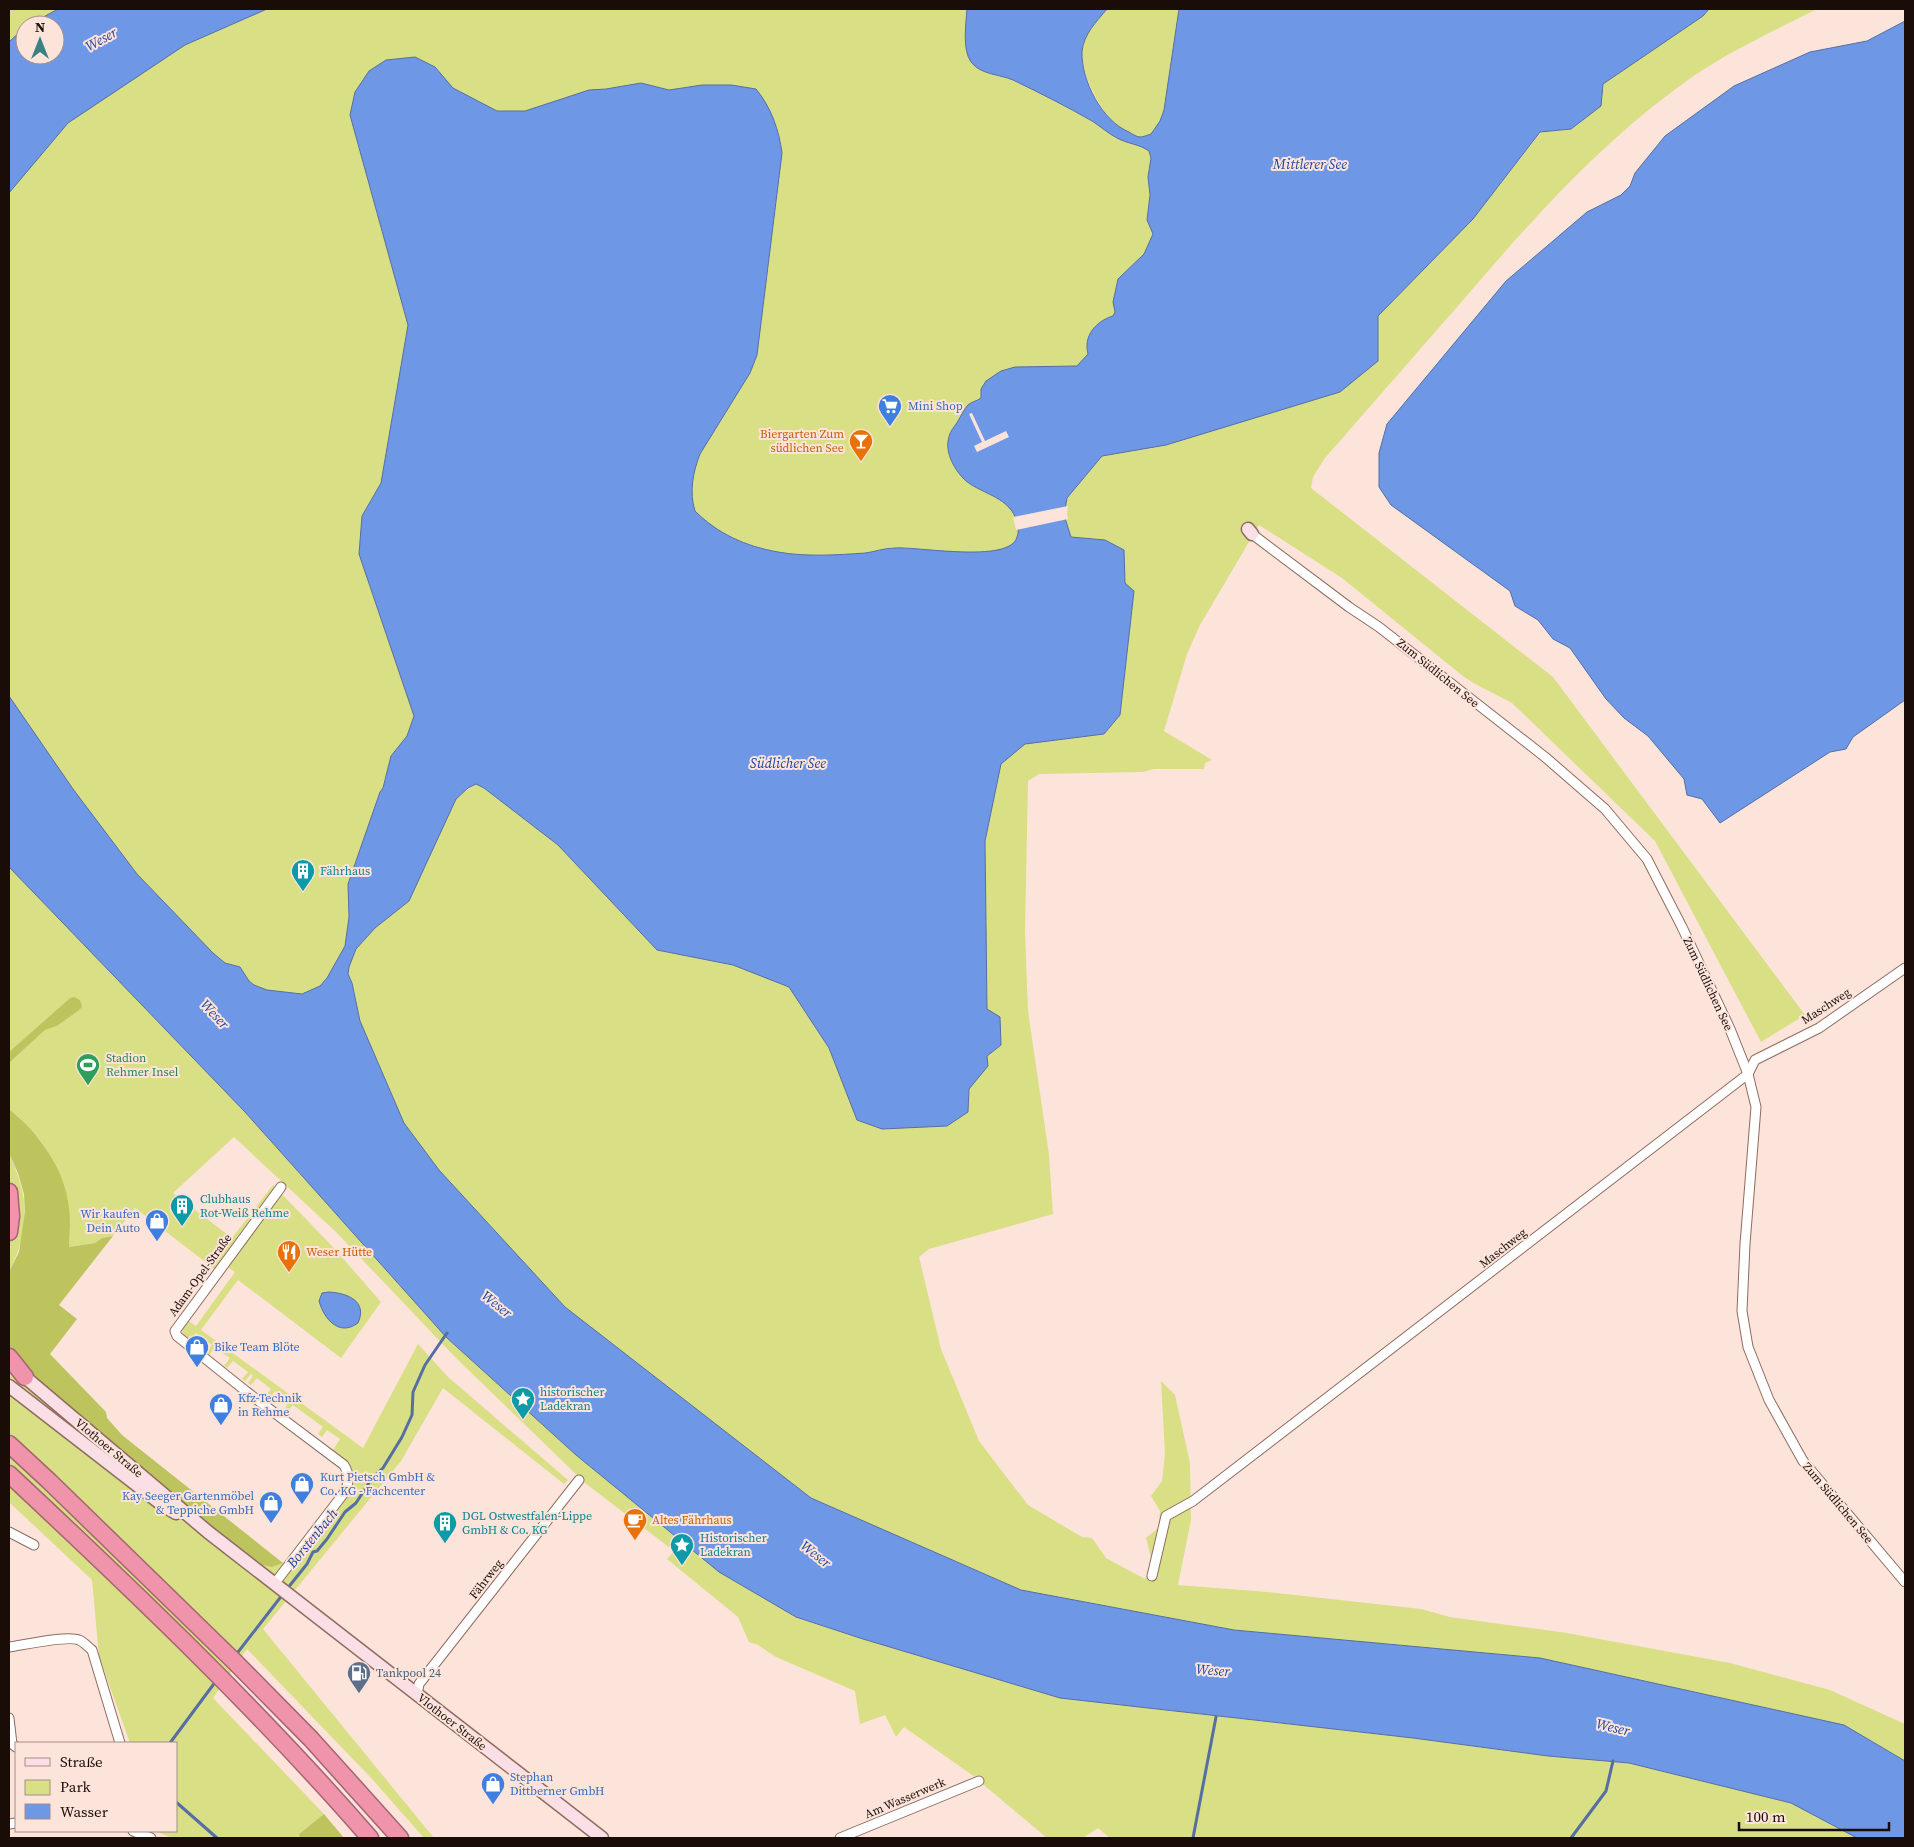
<svg xmlns="http://www.w3.org/2000/svg" width="1914" height="1847" font-family="'Source Serif 4',serif">
	<rect width="100%" height="100%" fill="#fde4db"/>
	<!-- green -->
	<g fill="#d9df84">
		<polygon points="9,9 58,9 29,25 25,25 25,27 9,42"/>
		<path d="M267,9h700l-2,24 5,28 17,12 20,5 44,20 56,32 10,8 24,7 8,6 2,7 -3,19 2,18 -3,25 6,14 -9,20 -26,25 -5,23 2,10 -2,4c-17,5 -30,20 -25,38l-11,12c-10,0 -20,1 -30,1 -15,1 -30,-2 -45,4 -12,5 -13,16 -20,26 -4,5 -8,4 -13,7 -1,1 -13,19 -14,22 -2,5 0,40 2,44 16,25 63,25 61,61 0,6 -1,10 -6,13 -27,18 -84,3 -116,3 -10,0 -19,4 -29,5 -20,3 -45,3 -65,3 -27,-1 -95,-19 -108,-45 -7,-16 0,-40 6,-56l50,-81 7,-18 25,-202 -7,-31 -19,-33 -25,-4h-28l-34,5 -28,-7 -35,6 -17,1 -64,21h-28l-44,-23 -18,-21 -85,48 58,210 -27,158 -19,33 -3,38 55,162 -7,20 -16,20 -8,32 -3,4 -32,92 1,33 -4,29 -18,32 -7,8 -18,8 -35,-4 -13,-5 -5,-4 -9,-14 -15,-4 -12,-10 -76,-79 -64,-85 -64,-93v-503l59,-70 117,-78z"/>
		<path d="M1107,9h72l-15,101 -4,11 -9,13c-3,1 -8,3 -11,3 -30,-2 -59,-59 -58,-85 1,-17 15,-31 25,-43z"/>
		<path d="M1709,9h108c-49,25 -100,48 -144,82 -82,61 -150,139 -216,216 -44,50 -88,101 -132,151l-12,19 -2,11 242,189 252,338 -44,27 -106,-201 -143,-138 -33,-17 -15,-9 -122,-99 -83,-53 -59,100 -13,29 -23,77 48,29 -7,3 -1,6h-50l-11,3 -104,2 -11,7 -3,150 3,80 21,144 4,59 -124,35 -10,8 22,92 38,92 49,64 54,32 10,1 14,20 39,21 8,-14 -7,-27 12,-10 2,-17 -9,-15 11,-15 3,-27 -4,-73 14,14 15,68 1,57 -13,65 90,7 153,17 29,8 117,16 163,30 100,27 75,34v37l-61,-36 -610,-95 -213,-40 -210,-92 -246,-191 -126,-137 -35,-47 -44,-102 -8,-38 -4,-9 1,-7 7,-18 19,-21 34,-27 47,-103 20,-14 8,4 74,57 99,105 76,15 56,22 40,61 28,72 111,-8 1,-23 18,-23 -2,-225 16,-77 24,-20 79,-10 16,-19 14,-124 -9,-8 -1,-33 -19,-10 -34,-3 -7,-22 3,-16 35,-43 64,-11 212,-84v-45l95,-97 68,-87 30,-3 29,-23 3,-22 99,-67z"/>
		<polygon points="9,867 245,1112 446,1337 576,1455 719,1572 796,1617 863,1639 1060,1698 1413,1738 1548,1756 1629,1763 1791,1803 1857,1838 1110,1838 1098,1828 1083,1838 1047,1838 972,1775 904,1727 896,1737 885,1715 860,1724 855,1691 776,1657 758,1645 749,1642 738,1617 667,1559 674,1551 585,1483 454,1356 336,1232 234,1137 173,1193 232,1238 273,1185 333,1247 381,1302 341,1358 238,1280 201,1330 363,1448 418,1344 448,1377 568,1480 564,1484 443,1388 401,1461 263,1629 434,1838 424,1838 372,1779 247,1649 213,1698 324,1814 299,1834 300,1838 172,1838 155,1831 176,1831 176,1743 130,1743 99,1656 92,1580 9,1502 9,1349 45,1391 272,1567 283,1563 290,1567 349,1494 352,1478 347,1462 333,1450 340,1439 327,1430 322,1437 318,1434 323,1427 293,1405 287,1412 284,1410 289,1402 275,1391 269,1399 266,1396 271,1389 257,1378 251,1385 248,1383 253,1376 251,1374 245,1381 242,1379 248,1372 233,1361 227,1368 224,1366 230,1358 215,1348 209,1355 206,1353 212,1345 196,1333 188,1343 183,1337 182,1327 187,1320 196,1326 235,1272 226,1266 221,1274 135,1208 113,1236 102,1238 95,1243 69,1247 69,1209 53,1160 41,1141 19,1117 9,1109 9,1063 45,1030 57,1026 78,1011 70,998 9,1052"/>
		<path d="M9,1153c20,45 22,74 0,119z"/>
	</g>
	<!-- forest -->
	<g fill="#bdc35d">
		<polygon points="74,997 80,1000 82,1007 78,1011 57,1026 45,1030 9,1063 9,1052 70,998"/>
		<path d="M9,1109c30,24 56,60 60,99 2,13 0,26 0,39l26,-4 7,-5 11,-2 -54,69 18,14 -27,35 56,58 1,6 15,17 161,128 -11,4 -9,-2 -71,-54 -147,-120 -36,-42v-77l10,-20 6,-40 -1,-18 -6,-21 -9,-20z"/>
		<polygon points="324,1814 344,1838 300,1838 299,1834"/>
	</g>
	<!-- water -->
	<g fill="#6e97e6" stroke="#556ea3">
		<polygon points="58,9 267,9 185,45 68,123 9,193 9,42 25,27 25,55 55,55 55,25 29,25"/>
		<path d="M967,9h140c-10,12 -24,26 -25,43 -1,28 20,69 47,80 3,2 8,5 11,5 3,0 8,-2 11,-3l9,-13 4,-11 15,-101h530l-6,7 -100,68 -2,22 -30,23 -31,3 -67,87 -95,97v45l-38,31 -174,53 -64,11 -35,42 -3,17 7,22 34,3 19,10 1,33 9,8 -14,124 -16,19 -79,10 -24,20 -16,77 2,168 13,8 1,28 -14,11 1,10 -19,23 -1,23 -21,14 -65,3 -25,-9 -28,-72 -40,-61 -56,-22 -76,-15 -99,-105 -74,-57 -8,-4 -8,4 -12,11 -47,102 -34,27 -19,21 -7,18 -1,7 4,9 8,38 44,102 35,47 126,137 246,191 210,92 213,40 306,28 304,67 61,36v77h-48l-66,-35 -162,-40 -81,-7 -135,-18 -353,-40 -197,-59 -67,-22 -77,-45 -143,-117 -130,-118 -201,-225 -236,-245v-171l64,93 64,85 76,79 12,10 15,4 9,14 5,4 13,5 35,4 18,-8 7,-8 18,-32 4,-29 -1,-33 32,-92 3,-4 8,-32 16,-20 7,-20 -55,-162 3,-38 19,-33 27,-158 -58,-210 5,-23 14,-21 17,-11 29,-3 20,10 18,21 44,23h28l64,-21 17,-1 35,-6 28,7 33,-5h29l25,4c15,18 23,41 26,64l-25,202 -7,18 -50,81c-7,18 -11,38 -5,57 23,23 50,35 83,41 27,5 59,3 87,1 9,-1 19,-5 29,-5 22,-2 116,16 123,-11 2,-5 1,-10 0,-15 -7,-25 -33,-27 -51,-41 -11,-10 -22,-29 -17,-44 1,-6 6,-11 9,-16 3,-5 6,-12 10,-16 3,-3 9,-4 13,-7v-9l5,-8 15,-10 14,-4 62,-1 11,-12c-5,-18 8,-33 25,-38l2,-4 -2,-10 5,-23 26,-25 9,-20 -6,-14 3,-25 -2,-18 3,-19 -2,-7c-10,-7 -21,-7 -32,-13 -8,-4 -17,-12 -25,-17 -26,-15 -52,-28 -79,-41 -14,-6 -32,-5 -42,-18 -9,-13 -5,-38 -4,-53z"/>
		<polygon points="1905,21 1905,700 1853,737 1846,749 1830,752 1720,823 1702,799 1687,795 1684,779 1648,736 1624,718 1606,699 1570,648 1553,639 1538,620 1515,606 1510,591 1391,505 1379,487 1379,453 1387,424 1506,281 1587,212 1621,195 1630,186 1635,173 1665,136 1734,86 1810,52 1867,41"/>
		<path d="M329,1292c18,1 39,9 29,31 -19,14 -34,-4 -39,-22l3,-8z"/>
	</g>
	<!-- pier -->
	<g fill="#fde4db">
		<polygon points="972,413 985,441 1006,431 1009,437 977,452 974,446 982,442 969,414"/>
		<polygon points="1068,506 1067,514 1068,519 1016,530 1013,517"/>
	</g>
	<g fill="none" stroke-linecap="round" stroke-linejoin="round">
		<!-- stream -->
		<g stroke="#556ea3" stroke-width="3">
			<polyline points="287,1589 307,1564 313,1552 317,1551 327,1539 345,1512 356,1503 372,1478 383,1468 402,1437 412,1415 413,1392 425,1365 447,1333"/>
			<polyline points="235,1656 283,1594"/>
			<polyline points="170,1743 216,1681"/>
			<polyline points="176,1802 217,1838"/>
			<polyline points="1193,1838 1216,1717"/>
			<polyline points="1571,1838 1606,1791 1613,1761"/>
		</g>
		<!-- street casing -->
		<g stroke="#8f6c5f" stroke-width="11">
			<g id="street">
				<polyline points="1252,534 1349,607 1379,627 1545,757 1605,809 1647,859 1682,927 1730,1029 1748,1074 1756,1107 1745,1244 1742,1311 1748,1347 1769,1400 1803,1461 1905,1582"/>
				<polyline points="9,1532 34,1545"/>
				<polyline points="1152,1576 1166,1516 1193,1501 1748,1074 1755,1060 1819,1028 1905,968"/>
				<path d="M275,1583l69,-90c5,-10 6,-18 0,-28l-97,-73 -70,-56 -2,-5 106,-144"/>
				<path d="M9,1647c14,-2 59,-12 70,-7 5,2 9,7 13,10l28,93"/>
				<polyline points="417,1695 419,1684 579,1480"/>
				<polyline points="9,1718 12,1744 16,1747"/>
				<polyline points="9,1824 16,1823"/>
				<polyline points="133,1831 151,1838"/>
				<polyline points="840,1838 979,1781"/>
			</g>
		</g>
		<!-- secondary casing -->
		<g stroke="#8f6c5f" stroke-width="15">
			<g id="secondary">
				<polyline points="1248,529 1252,534"/>
				<polyline points="19,1372 208,1532 602,1838"/>
				<polyline points="9,1386 164,1506 176,1513"/>
			</g>
		</g>
		<!-- highway casing -->
		<g stroke="#a46572" stroke-width="19">
			<g id="highway">
				<polyline points="9,1192 11,1216 9,1232"/>
				<polyline points="9,1357 25,1377"/>
				<polyline points="9,1444 49,1481 235,1662 311,1739 400,1838"/>
				<path d="M9,1474c125,117 249,235 361,364"/>
			</g>
		</g>
		<!-- street -->
		<use href="#street" stroke="#fff" stroke-width="9"/>
		<!-- secondary -->
		<use href="#secondary" stroke="#fadfe6" stroke-width="12"/>
		<!-- highway -->
		<use href="#highway" stroke="#ef94ab" stroke-width="16"/>
	</g>
	<!-- icons -->
	<defs>
		<g id="supermarket-pin" transform="scale(1.25)"><path d="M0 17L-7.5 6A9.5 9.5 0 1 1 7.5 6Z" fill="#3f7fe0" stroke="#fde4db"/><path d="M-6-5.5h2.5l.6 2H6L4.5 2H-2.5L-4.4-4H-6ZM-1.5 3.2a1.3 1.3 0 1 0 .1 0ZM3 3.2a1.3 1.3 0 1 0 .1 0Z" fill="#fff"/></g>
		<g id="bar-pin" transform="scale(1.25)"><path d="M0 17L-7.5 6A9.5 9.5 0 1 1 7.5 6Z" fill="#e8710a" stroke="#fde4db"/><path d="M-6-5H6L.8 .8V4.5H3.5V6h-7V4.5H-.8V.8Z" fill="#fff"/></g>
		<g id="building-pin" transform="scale(1.25)"><path d="M0 17L-7.5 6A9.5 9.5 0 1 1 7.5 6Z" fill="#0f9aa8" stroke="#fde4db"/><path d="M-4-6H4V6H1V3H-1V6H-4ZM-2.5-4.3h1.7v1.8h-1.7ZM.8-4.3h1.7v1.8H.8ZM-2.5-1h1.7V.8h-1.7ZM.8-1h1.7V.8H.8Z" fill="#fff"/></g>
		<g id="stadium-pin" transform="scale(1.25)"><path d="M0 17L-7.5 6A9.5 9.5 0 1 1 7.5 6Z" fill="#2e9e5b" stroke="#fde4db"/><path d="M0-5a6.5 5 0 1 0 0 10a6.5 5 0 1 0 0-10ZM-3.5-1.8h7v3.6h-7Z" fill="#fff"/></g>
		<g id="shop-pin" transform="scale(1.25)"><path d="M0 17L-7.5 6A9.5 9.5 0 1 1 7.5 6Z" fill="#3f7fe0" stroke="#fde4db"/><path d="M-5-2.5h2.3a2.7 3.5 0 0 1 5.4 0H5L5.5 6h-11ZM-1.5-2.5h3a1.5 2.3 0 0 0-3 0Z" fill="#fff"/></g>
		<g id="restaurant-pin" transform="scale(1.25)"><path d="M0 17L-7.5 6A9.5 9.5 0 1 1 7.5 6Z" fill="#e8710a" stroke="#fde4db"/><path d="M-5-6h1v4h1v-4h1v4h1v-4h1v5L-1.5 .5V6h-2V.5L-5-1ZM5-6V6H3V1.5H1.5Q1.5-4 5-6Z" fill="#fff"/></g>
		<g id="sight-pin" transform="scale(1.25)"><path d="M0 17L-7.5 6A9.5 9.5 0 1 1 7.5 6Z" fill="#0f9aa8" stroke="#fde4db"/><path d="M0-6L1.8-2.2L6-1.7L2.9 1.2L3.7 5.4L0 3.3L-3.7 5.4L-2.9 1.2L-6-1.7L-1.8-2.2Z" fill="#fff"/></g>
		<g id="cafe-pin" transform="scale(1.25)"><path d="M0 17L-7.5 6A9.5 9.5 0 1 1 7.5 6Z" fill="#e8710a" stroke="#fde4db"/><path d="M-5.5-4.5H6V0H3Q3 3.5 0 3.5H-2.5Q-5.5 3.5-5.5 0ZM3-3.2v2h1.7v-2ZM-6 4.5H4V6H-6Z" fill="#fff"/></g>
		<g id="fuel-pin" transform="scale(1.25)"><path d="M0 17L-7.5 6A9.5 9.5 0 1 1 7.5 6Z" fill="#5c6f8a" stroke="#fde4db"/><path d="M-5.5-6h7V0h2V4h1.3V-2.5L3-4.5l.8-.8L6-3V5H2.5V1h-1V6h-7ZM-4.2-4.7v3.2H.2V-4.7Z" fill="#fff"/></g>
	</defs>
	<g fill-rule="evenodd">
		<use href="#supermarket-pin" x="890" y="406"/>
		<use href="#bar-pin" x="861" y="441"/>
		<use href="#building-pin" x="303" y="871"/>
		<use href="#stadium-pin" x="88" y="1065"/>
		<use href="#building-pin" x="182" y="1206"/>
		<use href="#shop-pin" x="157" y="1221"/>
		<use href="#restaurant-pin" x="289" y="1252"/>
		<use href="#shop-pin" x="197" y="1347"/>
		<use href="#sight-pin" x="523" y="1399"/>
		<use href="#shop-pin" x="221" y="1405"/>
		<use href="#shop-pin" x="302" y="1484"/>
		<use href="#shop-pin" x="271" y="1503"/>
		<use href="#cafe-pin" x="635" y="1520"/>
		<use href="#building-pin" x="445" y="1523"/>
		<use href="#sight-pin" x="682" y="1545"/>
		<use href="#fuel-pin" x="359" y="1673"/>
		<use href="#shop-pin" x="493" y="1784"/>
	</g>
	<g text-anchor="middle" stroke-width="4" stroke-linejoin="round" paint-order="stroke">
		<!-- shop labels -->
		<g font-size="12" fill="#366cbe" stroke="#fde4db" text-anchor="start">
			<text x="908" y="410">Mini Shop</text>
			<text x="140" y="1218" text-anchor="end">Wir kaufen<tspan x="140" dy="14">Dein Auto</tspan></text>
			<text x="214" y="1351">Bike Team Blöte</text>
			<text x="238" y="1402">Kfz-Technik<tspan x="238" dy="14">in Rehme</tspan></text>
			<text x="320" y="1481">Kurt Pietsch GmbH &amp;<tspan x="320" dy="14">Co. KG - Fachcenter</tspan></text>
			<text x="254" y="1500" text-anchor="end">Kay Seeger Gartenmöbel<tspan x="254" dy="14">&amp; Teppiche GmbH</tspan></text>
			<text x="510" y="1781">Stephan<tspan x="510" dy="14">Dittberner GmbH</tspan></text>
		</g>
		<!-- food labels -->
		<g font-size="12" fill="#c56008" stroke="#fde4db" text-anchor="start">
			<text x="844" y="438" text-anchor="end">Biergarten Zum<tspan x="844" dy="14">südlichen See</tspan></text>
			<text x="306" y="1256">Weser Hütte</text>
			<text x="652" y="1524">Altes Fährhaus</text>
		</g>
		<!-- street labels -->
		<g font-size="12" fill="#1a0d08" stroke="#fde4db">
			<text transform="translate(1438 673) rotate(39)" y="4">Zum Südlichen See</text>
			<text transform="translate(1708 984) rotate(65)" y="4">Zum Südlichen See</text>
			<text transform="translate(1826 1006) rotate(-33)" y="4">Maschweg</text>
			<text transform="translate(1503 1248) rotate(-38)" y="4">Maschweg</text>
			<text transform="translate(200 1275) rotate(-54)" y="4">Adam-Opel-Straße</text>
			<text transform="translate(109 1448) rotate(40)" y="4">Vlothoer Straße</text>
			<text transform="translate(1838 1503) rotate(50)" y="4">Zum Südlichen See</text>
			<text transform="translate(486 1579) rotate(-52)" y="4">Fährweg</text>
			<text transform="translate(452 1722) rotate(38)" y="4">Vlothoer Straße</text>
			<text transform="translate(905 1798) rotate(-23)" y="4">Am Wasserwerk</text>
		</g>
		<!-- culture labels -->
		<g font-size="12" fill="#0d838f" stroke="#fde4db" text-anchor="start">
			<text x="320" y="875">Fährhaus</text>
			<text x="200" y="1203">Clubhaus<tspan x="200" dy="14">Rot-Weiß Rehme</tspan></text>
			<text x="540" y="1396">historischer<tspan x="540" dy="14">Ladekran</tspan></text>
			<text x="462" y="1520">DGL Ostwestfalen-Lippe<tspan x="462" dy="14">GmbH &amp; Co. KG</tspan></text>
			<text x="700" y="1542">Historischer<tspan x="700" dy="14">Ladekran</tspan></text>
		</g>
		<!-- leisure labels -->
		<g font-size="12" fill="#27864d" stroke="#fde4db" text-anchor="start">
			<text x="106" y="1062">Stadion<tspan x="106" dy="14">Rehmer Insel</tspan></text>
		</g>
		<!-- service labels -->
		<g font-size="12" fill="#4e5e75" stroke="#fde4db" text-anchor="start">
			<text x="376" y="1677">Tankpool 24</text>
		</g>
		<!-- water labels -->
		<g font-size="14" font-style="italic" fill="#1a449f" stroke="#fde4db">
			<text transform="translate(101 39) rotate(-29)" y="5">Weser</text>
			<text x="1310" y="169">Mittlerer See</text>
			<text x="788" y="768">Südlicher See</text>
			<text transform="translate(215 1014) rotate(47)" y="5">Weser</text>
			<text transform="translate(497 1304) rotate(38)" y="5">Weser</text>
			<text transform="translate(312 1538) rotate(-51)" y="5">Borstenbach</text>
			<text transform="translate(816 1554) rotate(38)" y="5">Weser</text>
			<text transform="translate(1213 1670) rotate(4)" y="5">Weser</text>
			<text transform="translate(1613 1727) rotate(13)" y="5">Weser</text>
		</g>
	</g>
	<!-- border -->
	<rect width="1914" height="1847" fill="none" stroke="#1a0d08" stroke-width="20"/>
	<!-- legend -->
	<rect x="15" y="1742" width="162" height="90" fill="#fde4db" stroke="#a28e87"/>
	<rect x="25" y="1758" width="25" height="8" fill="#fadfe6" stroke="#a28e87"/>
	<text x="60" y="1767" font-size="15" fill="#1a0d08">Straße</text>
	<rect x="25" y="1780" width="25" height="15" fill="#d9df84" stroke="#a28e87"/>
	<text x="60" y="1792" font-size="15" fill="#1a0d08">Park</text>
	<rect x="25" y="1804" width="25" height="15" fill="#6e97e6" stroke="#a28e87"/>
	<text x="60" y="1817" font-size="15" fill="#1a0d08">Wasser</text>
	<!-- north arrow -->
	<g transform="translate(40 40)"><circle r="24" fill="#fde4db" stroke="#a28e87"/>
	<path d="M0-4L9 19L0 12L-9 19Z" fill="#398281"/>
	<text y="-8" font-size="14" font-weight="bold" text-anchor="middle" fill="#1a0d08">N</text>
	</g>
	<!-- scale -->
	<path d="M1739 1822v8h150v-8" fill="none" stroke="#1a0d08" stroke-width="2.5"/>
	<text x="1746" y="1822" font-size="15" fill="#1a0d08" stroke="#fde4db" stroke-width="4" paint-order="stroke">100 m</text>
</svg>
